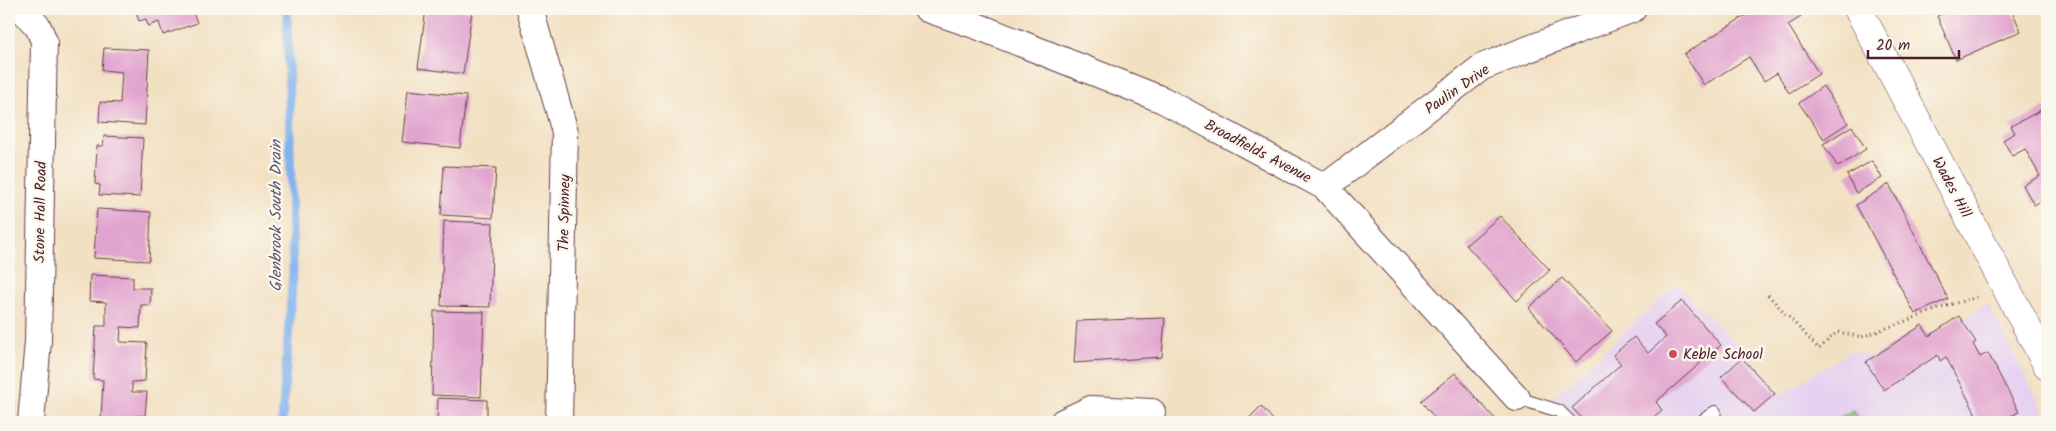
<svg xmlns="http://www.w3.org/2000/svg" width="2056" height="431" font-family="Kalam,sans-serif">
	<rect width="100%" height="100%" fill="#fbf7ec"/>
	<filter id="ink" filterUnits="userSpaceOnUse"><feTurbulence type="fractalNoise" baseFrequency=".02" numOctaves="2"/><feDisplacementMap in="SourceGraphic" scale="10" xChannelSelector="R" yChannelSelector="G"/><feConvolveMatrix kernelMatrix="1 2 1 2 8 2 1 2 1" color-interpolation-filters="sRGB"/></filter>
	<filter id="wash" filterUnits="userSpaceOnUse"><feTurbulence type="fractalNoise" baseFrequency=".0096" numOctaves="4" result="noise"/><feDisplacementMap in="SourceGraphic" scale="20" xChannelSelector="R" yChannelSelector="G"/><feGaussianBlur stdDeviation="1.12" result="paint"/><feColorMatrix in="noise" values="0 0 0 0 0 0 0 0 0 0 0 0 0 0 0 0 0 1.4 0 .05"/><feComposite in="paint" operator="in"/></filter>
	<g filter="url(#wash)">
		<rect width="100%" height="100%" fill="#f2e0c2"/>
		<!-- built -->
		<polygon fill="#e6d2f0" points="1677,284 1735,342 1780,395 1851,351 1877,358 1927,340 1988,304 2044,412 2025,422 1553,422 1541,409"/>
		<!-- green -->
		<polygon fill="#9bcf7f" stroke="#727755" points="1854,410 1861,422 1830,422"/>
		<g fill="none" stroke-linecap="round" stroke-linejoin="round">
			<!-- stream -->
			<polyline stroke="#82b3ee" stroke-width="9" points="282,422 293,273 287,9"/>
		</g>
		<g id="blocks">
			<!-- building -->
			<g fill="#e1a3cf">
				<polygon points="135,9 192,9 197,23 163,35 159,22 148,26 146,19 139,21"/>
				<polygon points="426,9 455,9 472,11 463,74 418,68"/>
				<polygon points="1756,9 1796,9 1801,17 1788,25 1819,74 1789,93 1777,73 1764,81 1749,57 1704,85 1684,54"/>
				<polygon points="1952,9 2011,9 2021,31 1956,60 1937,16"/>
				<polygon points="104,48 149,50 145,125 99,122 100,102 120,103 122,72 102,70"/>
				<polygon points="1823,86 1848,123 1824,139 1799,103"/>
				<polygon points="408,90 466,96 460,148 402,142"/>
				<polygon points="2047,107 2047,197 2034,205 2023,185 2040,176 2025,149 2012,156 2003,140 2015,133 2011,126"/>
				<polygon points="1852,126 1866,149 1838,167 1823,144"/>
				<polygon points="104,136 143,138 140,197 99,195 100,185 95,184 97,146 103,146"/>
				<polygon points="1872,161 1882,178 1856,193 1847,175"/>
				<polygon points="444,166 496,168 493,218 441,215"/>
				<polygon points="1889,184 1948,299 1915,314 1856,205"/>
				<polygon points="97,209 151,212 149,261 94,258"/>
				<polygon points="1500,216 1550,270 1517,301 1466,245"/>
				<polygon points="444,221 493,223 490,307 441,306"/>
				<polygon points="90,275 133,277 133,288 151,288 150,305 141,305 140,328 121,327 120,342 147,343 145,381 132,382 132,392 147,392 145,416 132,416 131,422 101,422 103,380 93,379 96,326 106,326 106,302 89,301"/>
				<polygon points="1562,278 1612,331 1576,362 1529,308"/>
				<polygon points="1682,301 1721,345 1656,402 1662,410 1648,422 1585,422 1572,408 1621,364 1613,355 1634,337 1648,353 1666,337 1654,324"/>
				<polygon points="434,311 484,312 481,397 432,395"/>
				<polygon points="1959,316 1976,342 1973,344 1980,357 1988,353 2019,412 1999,422 1980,422 1946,357 1940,361 1938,355 1884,390 1866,362 1922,325 1929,336"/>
				<polygon points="1165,318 1162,357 1074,363 1077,321"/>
				<polygon points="1742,358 1775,394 1754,412 1721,377"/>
				<polygon points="1455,373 1476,398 1498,422 1438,422 1421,401"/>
				<polygon points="438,398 487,400 487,422 437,422"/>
				<polygon points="1261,406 1275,422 1251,422 1248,419"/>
			</g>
		</g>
	</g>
	<g filter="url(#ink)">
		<use href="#blocks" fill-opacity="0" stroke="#633c42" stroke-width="1"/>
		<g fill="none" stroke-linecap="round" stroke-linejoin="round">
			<!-- service casing -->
			<g stroke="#633c42" stroke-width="14">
				<g id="service">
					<polyline points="1517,398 1559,411 1570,422"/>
					<polyline points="1701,422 1715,412"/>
				</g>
			</g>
			<!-- minor casing -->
			<g stroke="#633c42" stroke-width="28">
				<g id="minor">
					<polyline points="22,9 38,27 44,41 38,341 31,422"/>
					<polyline points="530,9 565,132 559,422"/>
					<polyline points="927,9 977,26 1163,100 1325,187 1517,398"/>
					<polyline points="1325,187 1482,67 1633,9"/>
					<polyline points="1063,422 1091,409 1152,412"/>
				</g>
			</g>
			<!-- tertiary casing -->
			<g stroke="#633c42" stroke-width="29">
				<polyline id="tertiary" points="1858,9 2047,365"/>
			</g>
			<!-- path -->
			<polyline stroke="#633c42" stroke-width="3" stroke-dasharray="1 4" stroke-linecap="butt" points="1768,295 1819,349 1837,332 1862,337 1952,304 1978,297"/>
			<!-- service -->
			<use href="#service" stroke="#fff" stroke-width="12"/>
			<!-- minor -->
			<use href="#minor" stroke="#fff" stroke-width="26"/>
			<!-- tertiary -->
			<use href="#tertiary" stroke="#fff" stroke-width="28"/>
		</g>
	</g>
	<!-- markers -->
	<circle fill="#d1495b" stroke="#fbf7ec" stroke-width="2" cx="1673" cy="354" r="5"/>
	<g text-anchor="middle" stroke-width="5" stroke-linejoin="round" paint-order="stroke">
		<!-- street labels -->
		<g font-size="15" fill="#4a1f2b" stroke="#fbf7ec">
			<text transform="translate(1457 89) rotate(-35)" y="5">Paulin Drive</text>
			<text transform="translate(1258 151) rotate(28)" y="5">Broadfields Avenue</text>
			<text transform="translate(1952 187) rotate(62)" y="5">Wades Hill</text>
			<text transform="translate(40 212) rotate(-89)" y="5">Stone Hall Road</text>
			<text transform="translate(564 213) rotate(-89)" y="5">The Spinney</text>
		</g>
		<!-- poi labels -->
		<g font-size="15" fill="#4a1f2b" stroke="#fbf7ec" text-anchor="start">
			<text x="1683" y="359">Keble School</text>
		</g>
		<!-- water labels -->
		<g font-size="16" font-style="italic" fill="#5e536f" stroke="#fbf7ec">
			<text transform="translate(275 216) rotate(-90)" y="6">Glenbrook South Drain</text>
		</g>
	</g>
	<!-- margin -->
	<rect width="2056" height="431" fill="none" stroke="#fbf7ec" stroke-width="30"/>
	<!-- scale -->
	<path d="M1868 50v8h91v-8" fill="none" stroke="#4a1f2b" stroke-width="2.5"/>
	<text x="1876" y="50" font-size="15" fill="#4a1f2b" stroke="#fbf7ec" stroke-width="4" paint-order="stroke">20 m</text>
</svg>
